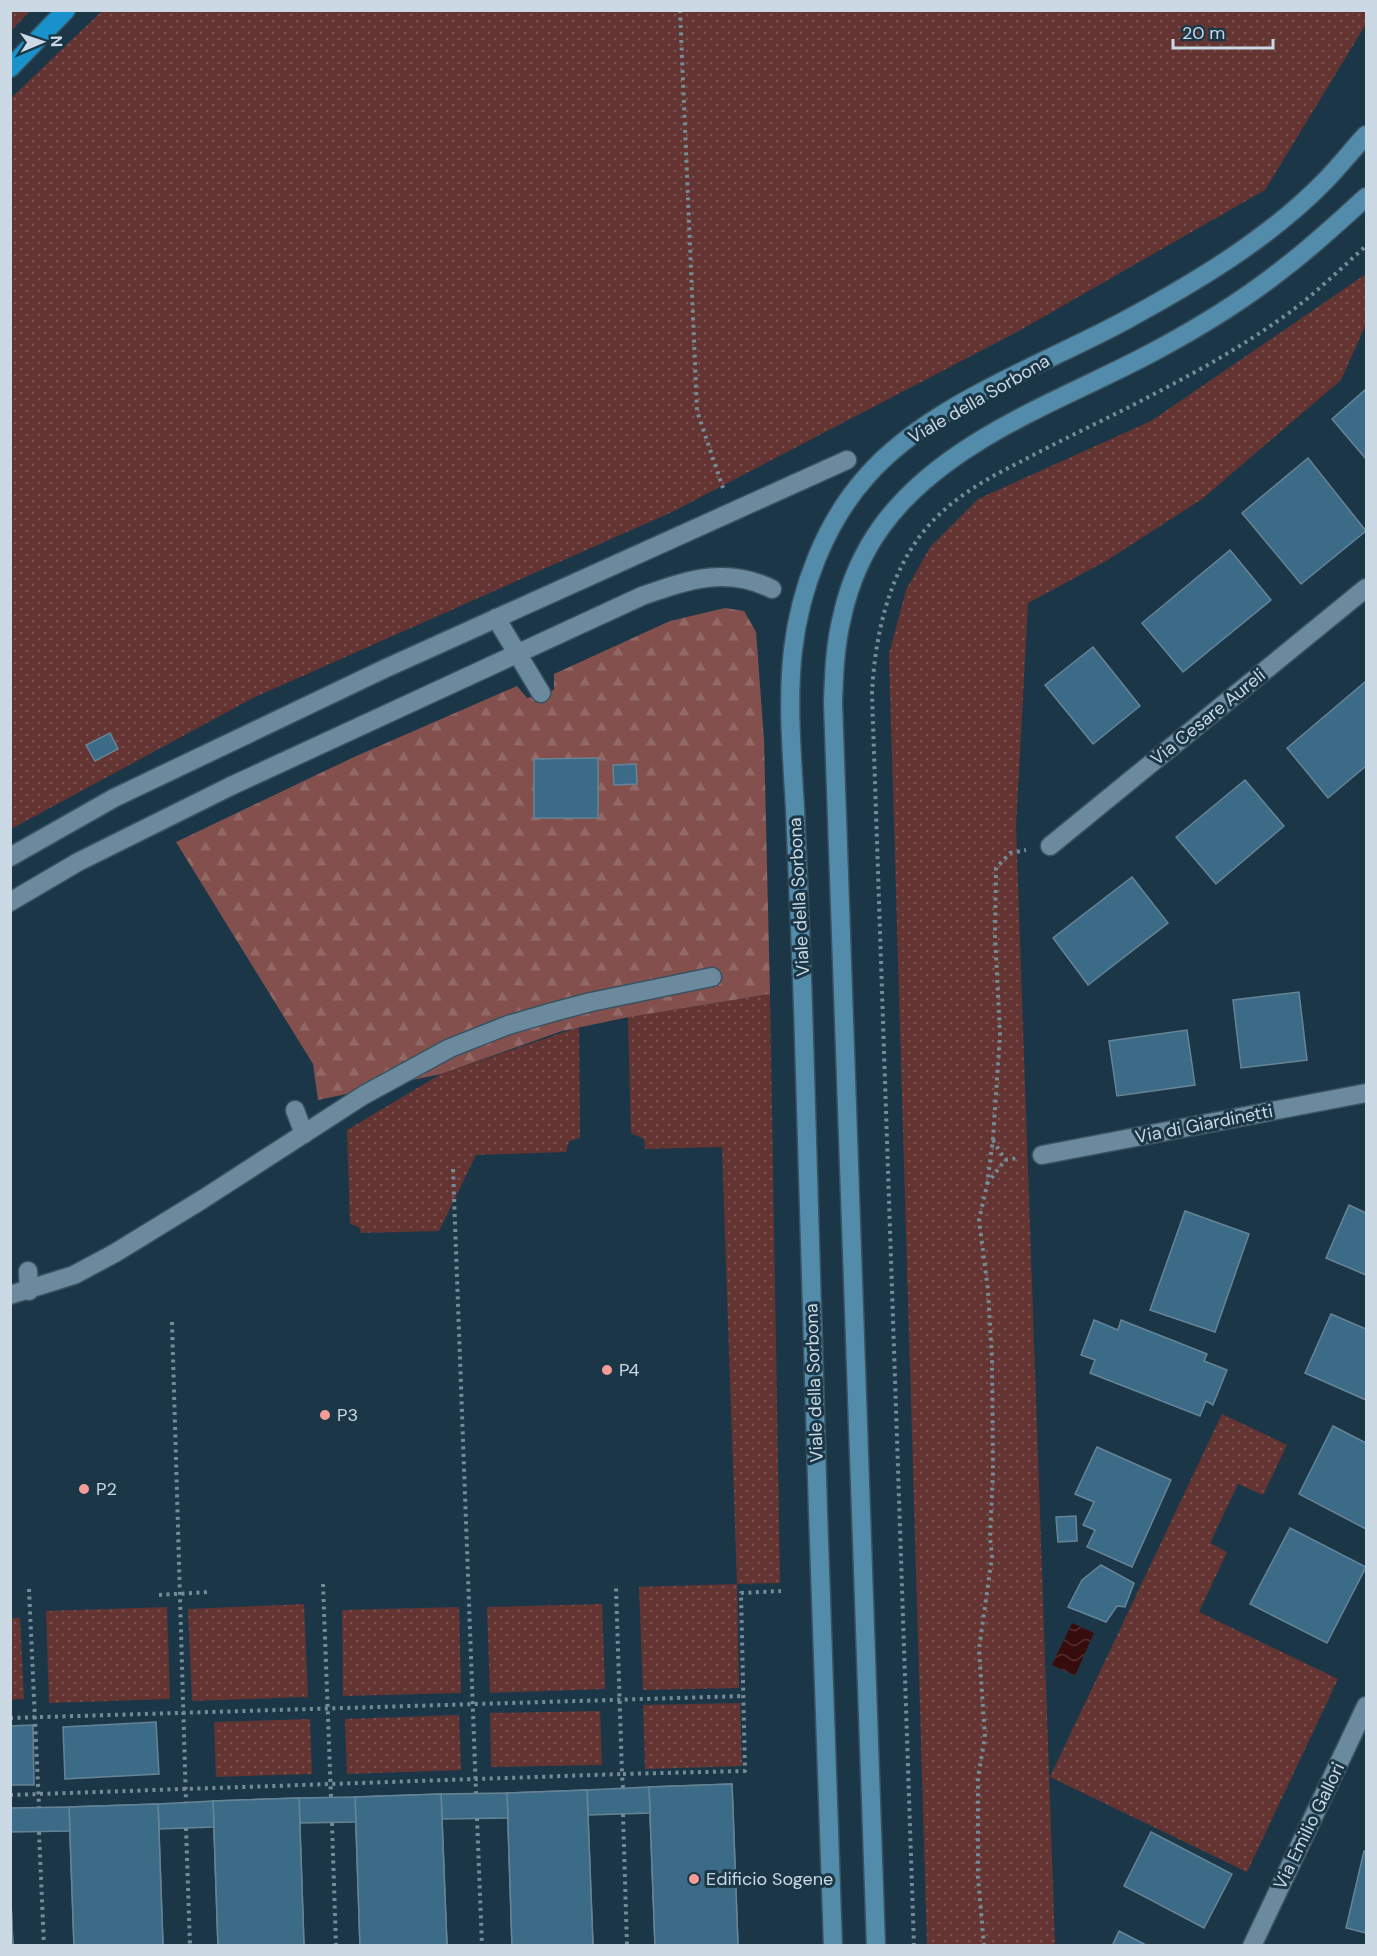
<svg xmlns="http://www.w3.org/2000/svg" width="1377" height="1956" font-family="'DM Sans',sans-serif">
	<defs>
		<pattern id="grass-dots" width="8" height="8" patternUnits="userSpaceOnUse" patternTransform="scale(1.5)"><rect width="8" height="8" fill="#633432"/><path d="M2 2h.1M6 6h.1" fill="none" stroke="#785150" stroke-width="1.8" stroke-linecap="round"/></pattern>
		<pattern id="forest-firs" width="22" height="20" patternUnits="userSpaceOnUse" patternTransform="scale(1.5)"><rect width="22" height="20" fill="#83504e"/><path d="M5 1l3.5 6h-7zM16 11l3.5 6h-7z" fill="#936967"/></pattern>
		<pattern id="water-waves" width="16" height="10" patternUnits="userSpaceOnUse" patternTransform="scale(1.5)"><rect width="16" height="10" fill="#370c0d"/><path d="M0 5q4-4 8 0t8 0" fill="none" stroke="#532f30"/></pattern>
	</defs>
	<rect width="100%" height="100%" fill="#1b3747"/>
	<!-- grass -->
	<g fill="url(#grass-dots)">
		<polygon points="11,10 30,11 11,31 10,11"/>
		<polygon points="102,11 1366,11 1366,24 1265,190 1015,333 672,512 253,698 11,829 11,98"/>
		<polygon points="1366,274 1366,324 1341,380 1202,499 1106,561 1028,603 1016,827 1055,1945 927,1945 889,654 906,590 930,547 978,499 1151,421"/>
		<polygon points="770,994 780,1583 737,1584 739,1688 643,1690 639,1587 737,1584 722,1147 645,1149 644,1139 631,1133 628,1017"/>
		<polygon points="579,1027 580,1138 569,1141 566,1152 476,1155 439,1231 361,1233 359,1227 350,1224 347,1130 441,1074"/>
		<polygon points="1222,1414 1287,1445 1263,1495 1238,1484 1210,1543 1227,1552 1199,1612 1338,1679 1247,1872 1050,1777"/>
		<polygon points="304,1604 308,1697 192,1701 188,1609"/>
		<polygon points="602,1604 605,1689 490,1693 487,1607"/>
		<polygon points="167,1607 170,1699 49,1703 46,1611"/>
		<polygon points="459,1607 461,1693 343,1696 342,1610"/>
		<polygon points="11,1618 20,1618 24,1699 11,1700"/>
		<polygon points="740,1703 742,1766 645,1769 643,1705"/>
		<polygon points="600,1711 602,1765 491,1767 490,1713"/>
		<polygon points="459,1715 461,1770 347,1774 345,1719"/>
		<polygon points="310,1719 312,1774 216,1777 214,1722"/>
	</g>
	<!-- forest -->
	<polygon fill="url(#forest-firs)" points="725,608 744,611 756,632 764,740 770,994 629,1017 562,1031 441,1074 318,1100 313,1064 176,842 354,757 517,686 527,698 554,690 554,674 670,621"/>
	<!-- water -->
	<polygon fill="url(#water-waves)" points="1072,1623 1094,1633 1075,1676 1052,1665"/>
	<!-- building -->
	<g fill="#3c6b87" stroke="#668497" stroke-width="1.5">
		<polygon points="1366,389 1366,459 1332,419"/>
		<polygon points="1308,458 1366,531 1301,584 1242,513"/>
		<polygon points="1230,550 1271,600 1183,672 1142,623"/>
		<polygon points="1093,647 1140,706 1093,744 1045,685"/>
		<polygon points="1366,681 1366,766 1328,798 1287,748"/>
		<polygon points="110,733 118,749 95,761 86,745"/>
		<polygon points="598,758 598,818 534,818 534,759"/>
		<polygon points="636,764 637,784 614,785 613,765"/>
		<polygon points="1245,780 1284,826 1216,884 1176,837"/>
		<polygon points="1132,877 1168,923 1088,985 1053,938"/>
		<polygon points="1299,992 1307,1060 1241,1068 1233,1000"/>
		<polygon points="1187,1030 1195,1085 1117,1096 1109,1041"/>
		<polygon points="1349,1205 1366,1213 1366,1275 1326,1258"/>
		<polygon points="1185,1211 1249,1234 1215,1332 1150,1310"/>
		<polygon points="1331,1314 1366,1329 1366,1400 1305,1373"/>
		<polygon points="1094,1320 1118,1330 1121,1320 1207,1354 1204,1361 1227,1370 1213,1405 1206,1401 1200,1416 1090,1373 1095,1360 1081,1355"/>
		<polygon points="1333,1426 1366,1443 1366,1529 1299,1494"/>
		<polygon points="1097,1447 1171,1480 1132,1567 1087,1547 1095,1530 1083,1525 1094,1502 1075,1494"/>
		<polygon points="1076,1516 1077,1541 1058,1542 1056,1517"/>
		<polygon points="1290,1528 1366,1567 1327,1643 1250,1604"/>
		<polygon points="1101,1565 1134,1583 1125,1607 1117,1606 1106,1622 1068,1607 1082,1580"/>
		<polygon points="156,1722 159,1774 65,1779 63,1727"/>
		<polygon points="33,1725 34,1785 10,1785 10,1726"/>
		<polygon points="732,1784 738,1946 655,1946 649,1787"/>
		<polygon points="732,1784 738,1946 655,1946 649,1787"/>
		<polygon points="649,1787 650,1813 588,1815 587,1790"/>
		<polygon points="587,1790 593,1946 512,1946 507,1793"/>
		<polygon points="587,1790 593,1946 512,1946 507,1793"/>
		<polygon points="507,1793 508,1818 442,1819 441,1794"/>
		<polygon points="441,1794 447,1946 360,1946 355,1797"/>
		<polygon points="441,1794 447,1946 360,1946 355,1797"/>
		<polygon points="355,1797 356,1822 299,1823 299,1798"/>
		<polygon points="299,1798 304,1946 218,1946 213,1801"/>
		<polygon points="299,1798 304,1946 218,1946 213,1801"/>
		<polygon points="213,1801 214,1827 159,1829 158,1804"/>
		<polygon points="158,1804 163,1946 74,1946 69,1807"/>
		<polygon points="158,1804 163,1946 74,1946 69,1807"/>
		<polygon points="69,1807 70,1831 10,1832 10,1808"/>
		<polygon points="1151,1832 1232,1874 1204,1928 1124,1886"/>
		<polygon points="1364,1851 1366,1852 1366,1933 1346,1928"/>
		<polygon points="10,1882 13,1946 10,1946"/>
		<polygon points="10,1882 13,1946 10,1946"/>
		<polygon points="1119,1931 1148,1946 1112,1946"/>
	</g>
	<g fill="none" stroke-linecap="round" stroke-linejoin="round">
		<!-- lane casing -->
		<g stroke="#3a5260" stroke-width="21">
			<g id="lane">
				<polyline points="496,618 541,693"/>
				<polyline points="10,857 114,798 384,669 847,460"/>
				<path d="M10,902l68,-40 153,-76 411,-190c46,-16 84,-30 130,-7"/>
				<polyline points="295,1110 304,1134"/>
				<polyline points="28,1271 29,1291"/>
				<polyline points="10,1295 74,1275 115,1253 203,1199 364,1095 450,1048 508,1025 553,1012 591,1002 712,977"/>
			</g>
		</g>
		<!-- street casing -->
		<g stroke="#3a5260" stroke-width="21">
			<g id="street">
				<polyline points="1050,846 1366,588"/>
				<polyline points="1042,1155 1366,1093"/>
				<polyline points="1252,1946 1366,1706"/>
			</g>
		</g>
		<!-- secondary casing -->
		<g stroke="#3a5260" stroke-width="21">
			<g id="secondary">
				<path d="M833,1946c-11,-302 -21,-605 -29,-907 -2,-77 -6,-154 -9,-231 -3,-52 -8,-106 -2,-158 7,-61 32,-127 73,-173 62,-72 177,-112 260,-157 70,-38 142,-81 198,-138 15,-15 28,-32 42,-47"/>
				<path d="M876,1946l-43,-1244c1,-28 2,-57 9,-85 7,-32 21,-65 40,-91 63,-87 182,-126 273,-175 45,-24 89,-51 129,-83 29,-22 56,-47 82,-71"/>
			</g>
		</g>
		<!-- highway casing -->
		<g stroke="#3a5260" stroke-width="21">
			<polyline id="highway" points="10,68 66,10"/>
		</g>
		<!-- path -->
		<g stroke="#758b98" stroke-width="4" stroke-dasharray="3 4.5" stroke-linecap="butt">
			<polyline points="680,10 697,411 723,488"/>
			<polyline points="993,1140 1005,1160"/>
			<polyline points="453,1169 476,1793"/>
			<polyline points="987,1184 1005,1160 1018,1158"/>
			<polyline points="172,1322 186,1803"/>
			<polyline points="323,1584 331,1797"/>
			<polyline points="29,1589 39,1807"/>
			<polyline points="159,1595 209,1592"/>
			<polyline points="10,1718 744,1696"/>
			<polyline points="623,1788 622,1774 745,1771 741,1593 781,1591"/>
			<polyline points="10,1795 622,1774 616,1588"/>
			<polyline points="623,1814 627,1946"/>
			<polyline points="477,1818 482,1946"/>
			<polyline points="332,1823 336,1946"/>
			<polyline points="186,1828 190,1946"/>
			<polyline points="39,1832 44,1946"/>
			<path d="M914,1946l-42,-1253c3,-58 17,-123 57,-168 26,-29 59,-47 93,-64 37,-20 76,-38 113,-57 48,-25 97,-51 141,-82 33,-22 61,-50 90,-76"/>
			<polyline points="984,1946 978,1877 978,1777 985,1737 979,1649 992,1557 990,1537 993,1473 992,1360 988,1290 979,1220 987,1185 993,1139 1000,1034 995,935 996,868 1010,853 1026,850"/>
		</g>
		<!-- lane -->
		<use href="#lane" stroke="#6c8a9d" stroke-width="18"/>
		<!-- street -->
		<use href="#street" stroke="#6c8a9d" stroke-width="18"/>
		<!-- secondary -->
		<use href="#secondary" stroke="#538caa" stroke-width="18"/>
		<!-- highway -->
		<use href="#highway" stroke="#1991ca" stroke-width="18"/>
	</g>
	<!-- markers -->
	<g fill="#f59b98" stroke="#1b3747" stroke-width="2">
		<circle cx="607" cy="1370" r="6"/>
		<circle cx="325" cy="1415" r="6"/>
		<circle cx="84" cy="1489" r="6"/>
		<circle cx="694" cy="1879" r="6"/>
	</g>
	<g text-anchor="middle" stroke-width="6" stroke-linejoin="round" paint-order="stroke">
		<!-- street labels -->
		<g font-size="18" fill="#cad9e4" stroke="#1b3747">
			<text transform="translate(979 399) rotate(-30)" y="6">Viale della Sorbona</text>
			<text transform="translate(1208 717) rotate(-39)" y="6">Via Cesare Aureli</text>
			<text transform="translate(799 897) rotate(-93)" y="6">Viale della Sorbona</text>
			<text transform="translate(1204 1124) rotate(-11)" y="6">Via di Giardinetti</text>
			<text transform="translate(814 1383) rotate(-92)" y="6">Viale della Sorbona</text>
			<text transform="translate(1309 1826) rotate(-64)" y="6">Via Emilio Gallori</text>
		</g>
		<!-- poi labels -->
		<g font-size="18" fill="#cad9e4" stroke="#1b3747" text-anchor="start">
			<text x="619" y="1376">P4</text>
			<text x="337" y="1421">P3</text>
			<text x="96" y="1495">P2</text>
			<text x="706" y="1885">Edificio Sogene</text>
		</g>
	</g>
	<!-- border -->
	<rect width="1377" height="1956" fill="none" stroke="#cad9e4" stroke-width="24"/>
	<!-- north arrow -->
	<g transform="translate(42 42) rotate(88)" stroke="#1b3747" stroke-width="4.5" paint-order="stroke">
	<path d="M0-4.5L10 22L0 15L-10 22Z" fill="#cad9e4"/>
	<text y="-9" font-size="16" font-weight="bold" text-anchor="middle" fill="#cad9e4">N</text>
	</g>
	<!-- scale -->
	<path d="M1173 39v9h100v-9" fill="none" stroke="#cad9e4" stroke-width="3"/>
	<text x="1182" y="39" font-size="18" fill="#cad9e4" stroke="#1b3747" stroke-width="4.5" paint-order="stroke">20 m</text>
</svg>
